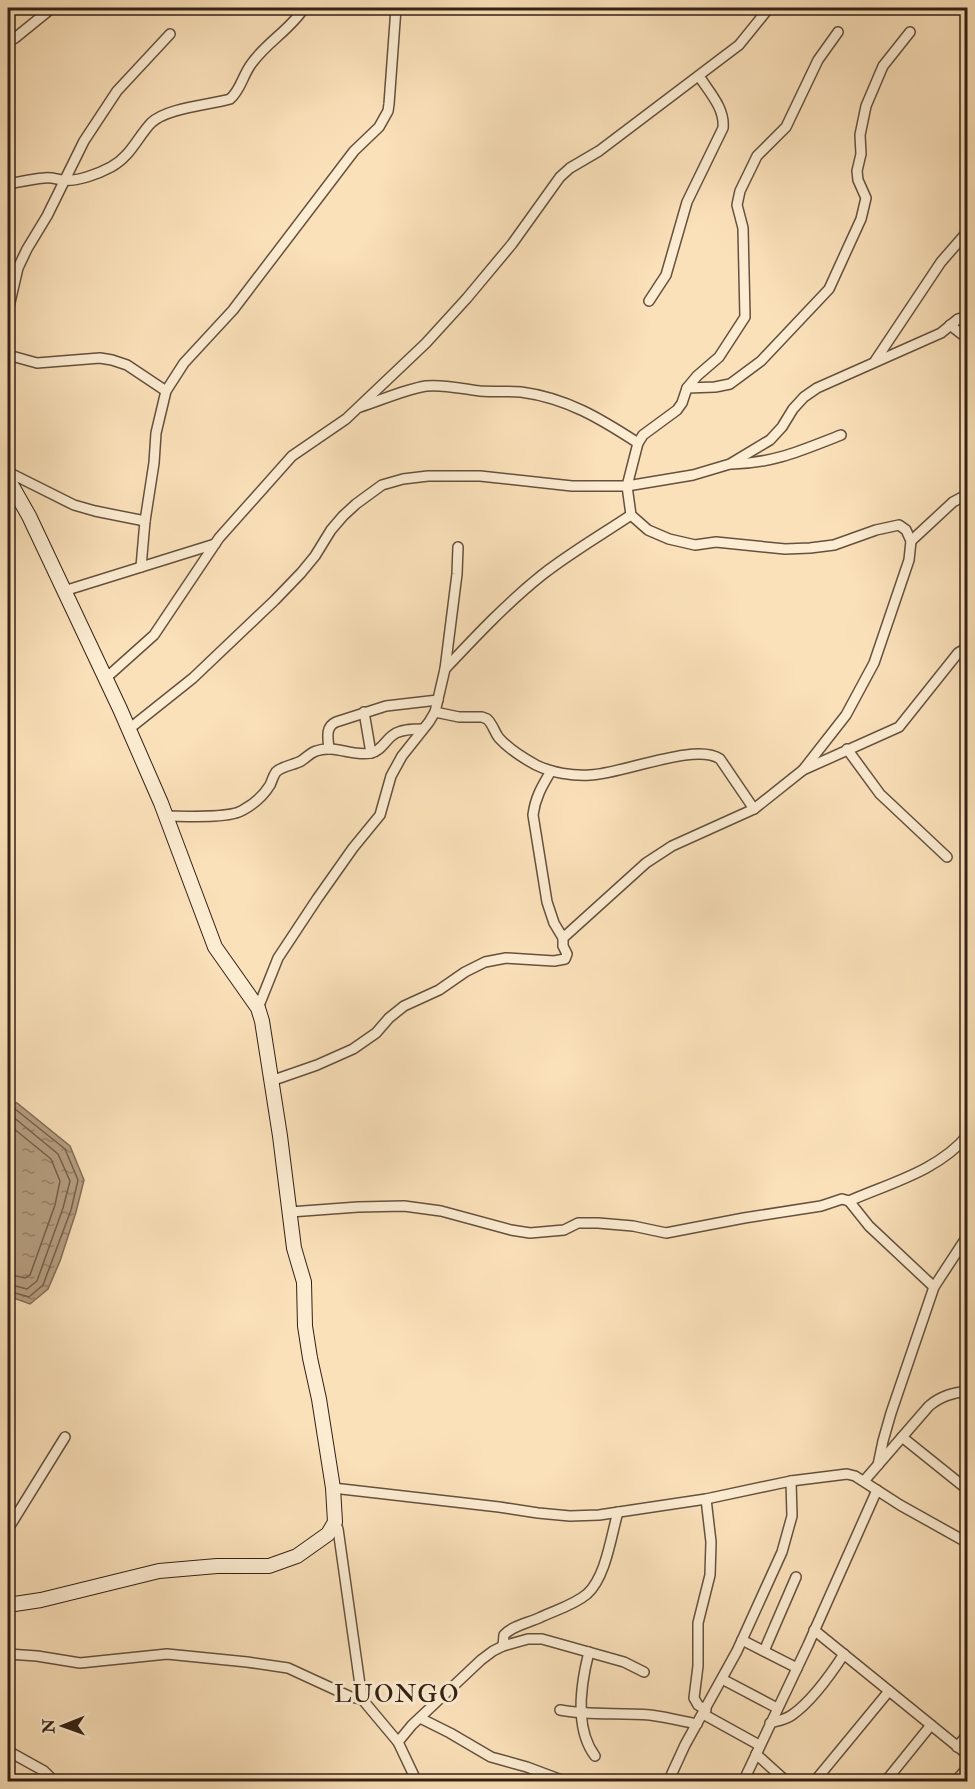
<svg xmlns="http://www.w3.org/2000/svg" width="975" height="1789" font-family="'IM FELL Double Pica',serif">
	<defs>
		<pattern id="water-ripples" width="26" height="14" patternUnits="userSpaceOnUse" patternTransform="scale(1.5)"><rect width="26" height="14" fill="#b7a082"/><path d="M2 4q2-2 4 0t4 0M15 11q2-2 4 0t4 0" fill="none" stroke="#958269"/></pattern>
	</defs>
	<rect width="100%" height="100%" fill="#fbe1ba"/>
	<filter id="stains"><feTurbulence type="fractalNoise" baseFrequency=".00333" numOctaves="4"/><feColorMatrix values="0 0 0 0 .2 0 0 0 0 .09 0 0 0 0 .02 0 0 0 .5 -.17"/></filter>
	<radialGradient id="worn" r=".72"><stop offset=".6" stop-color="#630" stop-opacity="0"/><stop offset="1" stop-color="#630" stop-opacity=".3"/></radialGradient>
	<!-- water -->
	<polygon fill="url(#water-ripples)" stroke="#826d56" stroke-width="1.5" points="8,1102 17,1103 70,1146 84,1180 76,1212 60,1261 48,1289 30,1304 8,1296"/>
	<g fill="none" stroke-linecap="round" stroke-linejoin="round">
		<!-- shore -->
		<g stroke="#75604b" stroke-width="1.5">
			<polyline points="8,1108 15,1109 65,1149 78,1180 71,1210 43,1285 29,1297 8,1291"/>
			<polyline points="8,1115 12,1116 58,1154 70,1181 63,1208 37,1281 27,1289 8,1284"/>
			<polyline points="8,1124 51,1159 60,1181 55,1205 30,1275 25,1278 8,1274"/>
		</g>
		<!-- street casing -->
		<g stroke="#65513e" stroke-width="12">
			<g id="street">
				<polyline points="8,42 15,38 52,8"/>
				<path d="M8,184c11,-2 24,-5 36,-6 7,-1 12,1 18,2 15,2 36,-6 49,-13 19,-10 26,-29 40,-44 15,-15 58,-18 79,-24 11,-9 13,-25 22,-36 15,-21 39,-34 52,-55"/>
				<path d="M649,301l17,-26 21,-73 36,-74c2,-20 -14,-36 -24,-52"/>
				<polyline points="8,311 18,268 27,249 47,216 84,141 117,91 170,34"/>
				<polyline points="950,325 968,339"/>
				<polyline points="8,355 37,363 100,358 112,360 127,365 166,391"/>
				<polyline points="875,361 941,262 968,231"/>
				<polyline points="687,388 715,387 730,384 761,361 829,289 861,219 866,198 858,180 857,171 861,154 860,135 866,106 883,66 910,32"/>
				<path d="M360,407c22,-7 43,-17 66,-21 18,-2 36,3 54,5 14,1 28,0 41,1 46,6 80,27 117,51"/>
				<path d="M732,464c43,-1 70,-14 109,-29"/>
				<polyline points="8,472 74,505 95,511 145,521"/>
				<polyline points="911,541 953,502 968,494"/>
				<polyline points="141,567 145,521 154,463 156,433 166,391 184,363 233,310 354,151 379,127 388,111 389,104 396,8"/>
				<polyline points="64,591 215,544"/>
				<path d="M445,669c31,-33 62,-66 97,-94 28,-22 59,-40 89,-60"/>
				<polyline points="106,678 154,635 219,538 292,456 346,419 426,343 467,298 512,244 560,177 570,168 599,151 739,45 769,8"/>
				<polyline points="364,712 371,753"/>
				<path d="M435,712l24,5h23l5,2c6,5 7,13 12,19 10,11 24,20 37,27 16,8 37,11 54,10 32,-1 106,-33 130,-16l34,50"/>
				<polyline points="129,729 193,678 275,600 301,573 315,556 331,530 343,516 356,504 382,485 403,479 428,476 480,476 572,486 627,486 693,475 730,464 770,440 782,427 793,409 804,397 817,388 941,333 958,319 968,316"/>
				<path d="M329,749c-1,-11 -4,-22 7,-27l50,-16 52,-6"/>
				<polyline points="847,749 880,794 947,857"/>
				<polyline points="803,770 846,715 874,663 909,560 911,541 906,530 899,525 876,530 834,545 810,548 785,549 716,542 695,545 669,539 648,530 631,515 627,486 638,443 643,435 677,410 682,403 687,388 697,376 719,357 745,317 743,228 737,205 740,191 757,156 786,127 818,60 838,32"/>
				<path d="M551,771c-9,15 -16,27 -18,44l14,87 7,21 9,15"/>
				<path d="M166,816c18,0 63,3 77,-6 11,-6 21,-15 27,-25 2,-4 3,-9 6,-13 6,-6 18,-7 25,-11 5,-3 9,-8 15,-10 18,-7 37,6 55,2 11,-2 15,-15 25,-20 8,-4 18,-4 27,-4"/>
				<polyline points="258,1008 278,958 317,899 353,848 380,815 391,776 402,756 429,722 435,712 445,669 457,574 458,547"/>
				<polyline points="271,1081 317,1065 353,1049 376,1033 389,1018 404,1006 439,990 465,972 485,962 506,958 554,961 565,959 567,954 563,946 563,938 646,863 672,846 754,809 803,770 899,727 958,653 968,647"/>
				<polyline points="849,1201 869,1226 934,1287"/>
				<path d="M290,1212l68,-5 46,-1 37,5 70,19 19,3 34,-3 14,-7h20l35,3 33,7 78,-15 77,-12 21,-7 7,2c41,-18 89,-30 119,-66"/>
				<polyline points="902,1437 968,1490"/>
				<polyline points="878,1465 883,1441 891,1413 934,1287 968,1235"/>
				<path d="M864,1481l65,-75c12,-10 23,-13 39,-15"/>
				<polyline points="333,1488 499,1507 538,1513 570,1516 599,1515 706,1499 791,1481 847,1474 855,1476 900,1505 968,1543"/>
				<polyline points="335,1522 338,1529 362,1699 398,1742 417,1782"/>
				<polyline points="8,1529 65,1437"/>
				<polyline points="814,1630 968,1755"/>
				<polyline points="742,1640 797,1668"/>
				<path d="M503,1646l1,-11c9,-10 25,-12 37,-18 15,-7 33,-12 46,-23 19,-17 24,-58 31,-82"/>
				<polyline points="764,1651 796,1577"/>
				<path d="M589,1652c-8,31 -15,76 6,104"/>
				<polyline points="8,1654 37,1656 80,1663 167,1654 247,1662 288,1668 351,1697 362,1699"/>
				<polyline points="722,1679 777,1708"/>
				<path d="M560,1710c30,6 60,2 90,5 16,2 32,6 47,9"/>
				<polyline points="706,1710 698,1705 694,1698 698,1666 698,1623 710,1575 711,1542 706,1499"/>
				<polyline points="703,1714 759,1745"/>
				<polyline points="420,1718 450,1733 491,1757 527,1767 567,1782"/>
				<path d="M770,1723c7,-2 15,-3 22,-8 20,-14 39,-41 52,-61"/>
				<polyline points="398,1742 412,1725 481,1660 493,1651 503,1646 528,1639 542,1639 624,1662 644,1672"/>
				<polyline points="957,1747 968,1734"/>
				<polyline points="8,1751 44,1771 55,1782"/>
				<polyline points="756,1754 787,1782"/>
				<polyline points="668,1782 685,1745 737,1651 782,1552 792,1516 791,1481"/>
				<polyline points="743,1782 808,1645 877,1490"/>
				<polyline points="814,1782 889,1691"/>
				<polyline points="885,1782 931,1725"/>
				<polyline points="955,1782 968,1767"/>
			</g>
		</g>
		<!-- secondary casing -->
		<g stroke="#332114" stroke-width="16">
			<polyline id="secondary" points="8,479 29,516 120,709 161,803 215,947 258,1008 262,1021 280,1136 294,1248 304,1282 305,1326 310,1358 319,1399 333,1488 335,1522 328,1534 297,1556 269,1566 217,1566 159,1571 41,1600 8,1605"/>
		</g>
		<!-- street -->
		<use href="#street" stroke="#fcecd2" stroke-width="9"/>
		<!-- secondary -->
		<use href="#secondary" stroke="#fcecd2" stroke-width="14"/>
	</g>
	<g text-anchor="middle" stroke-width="6" stroke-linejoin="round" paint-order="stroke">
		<!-- quarter labels -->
		<g font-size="24" letter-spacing="1.5" fill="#332114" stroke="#fcecd2">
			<text x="397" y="1702">LUONGO</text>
		</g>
	</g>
	<!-- margin -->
	<rect width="975" height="1789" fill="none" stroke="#fbe1ba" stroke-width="30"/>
	<rect x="9" y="9" width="957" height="1771" fill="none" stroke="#332114" stroke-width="3"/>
	<rect x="15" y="15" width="945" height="1759" fill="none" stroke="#332114" stroke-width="1.5"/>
	<!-- north arrow -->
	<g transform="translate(63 1726) rotate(269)" stroke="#fcecd2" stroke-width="4.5" paint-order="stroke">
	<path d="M0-4.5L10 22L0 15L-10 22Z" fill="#332114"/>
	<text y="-9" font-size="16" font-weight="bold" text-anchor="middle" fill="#332114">N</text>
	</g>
	<rect width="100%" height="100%" filter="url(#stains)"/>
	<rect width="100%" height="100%" fill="url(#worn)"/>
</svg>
